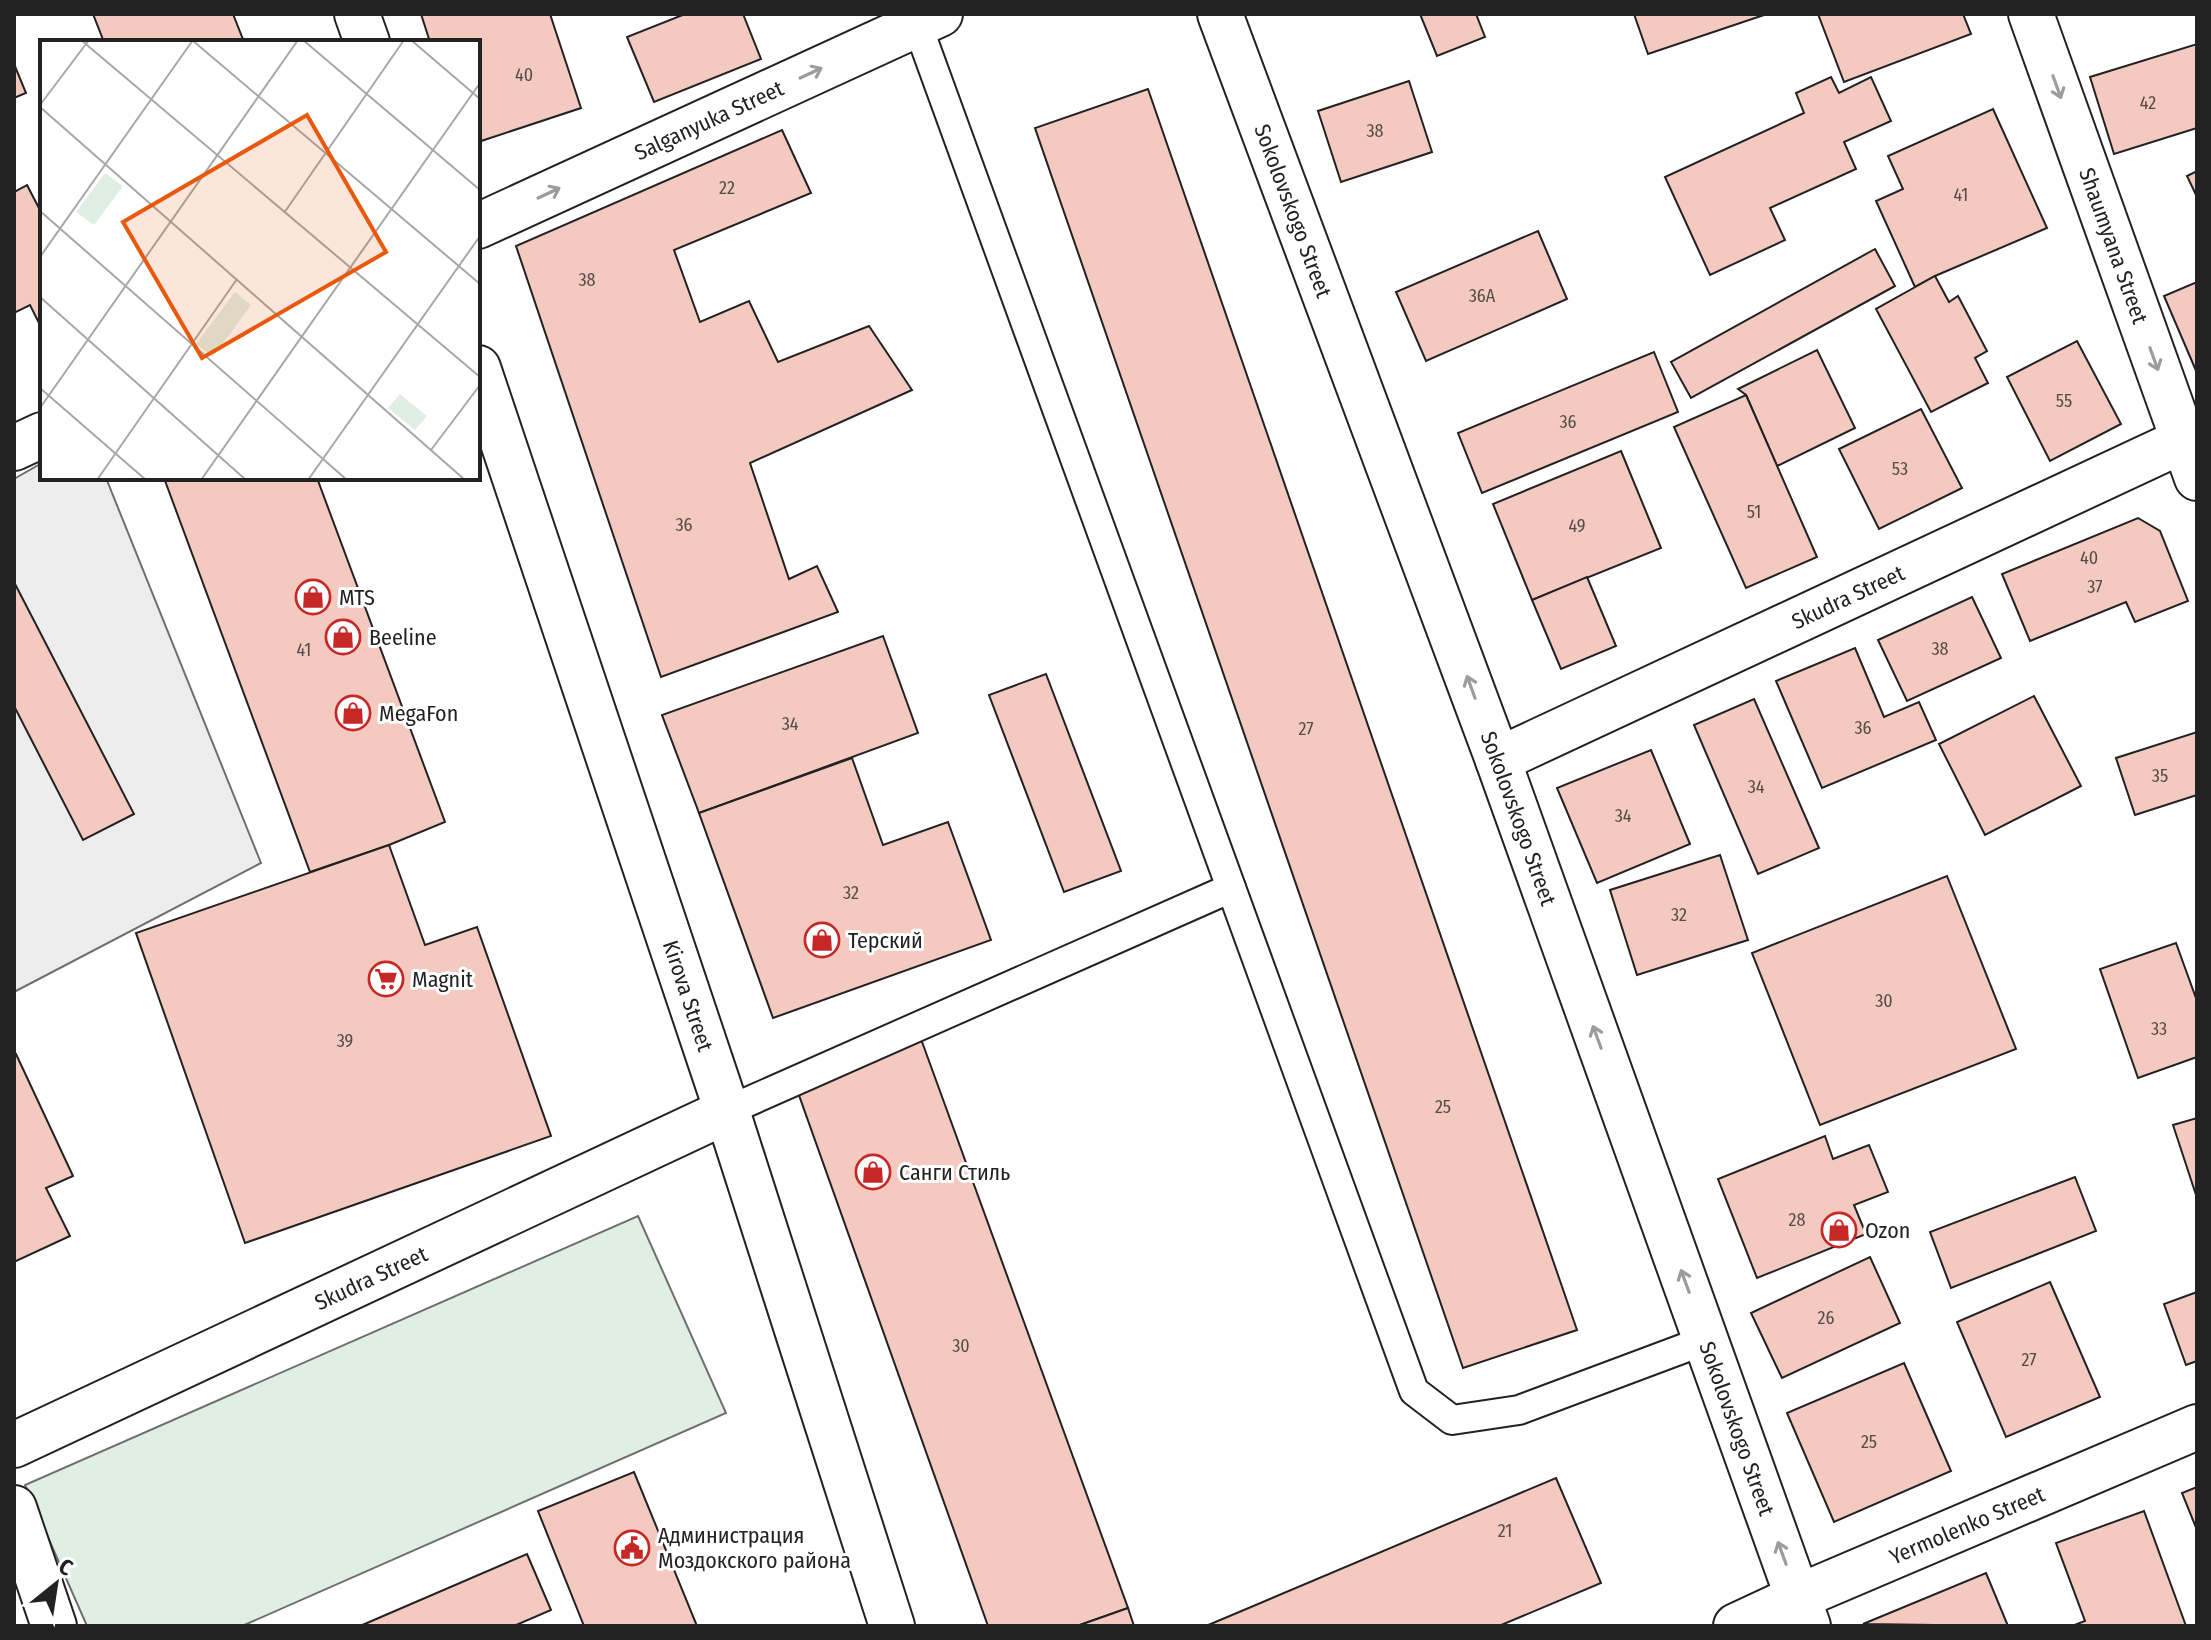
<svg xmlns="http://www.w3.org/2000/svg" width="2211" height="1640" font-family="'Fira Sans Condensed',sans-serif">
	<rect width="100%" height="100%" fill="#fff"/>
	<!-- green -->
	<polygon fill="#e0efe3" stroke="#6f6f6f" stroke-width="2" points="638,1216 726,1413 242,1626 87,1626 25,1485"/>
	<!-- parking -->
	<polygon fill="#ededed" stroke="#6f6f6f" stroke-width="2" points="42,463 42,478 106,478 261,863 14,992 14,479"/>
	<!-- building -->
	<g fill="#f3c9c0" stroke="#222" stroke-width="2">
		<polygon points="93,14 233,14 244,42 104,42"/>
		<polygon points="421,14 550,14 581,108 478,142 478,42 430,42"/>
		<polygon points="685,14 743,14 761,59 654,102 627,37"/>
		<polygon points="1420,14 1476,14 1485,37 1437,56"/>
		<polygon points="1634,14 1767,14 1648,54"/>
		<polygon points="1818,14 1963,14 1971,34 1844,82"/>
		<polygon points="2197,44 2197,128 2114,154 2090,77"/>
		<polygon points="14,64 26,93 14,98"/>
		<polygon points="1831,77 1839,93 1871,77 1891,121 1844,142 1856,169 1770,208 1785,240 1710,275 1665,177 1804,113 1796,93"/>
		<polygon points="1409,81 1432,152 1341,182 1318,111"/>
		<polygon points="1148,89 1577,1330 1463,1368 1035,128"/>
		<polygon points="1993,109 2047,228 1935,276 1915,287 1876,201 1903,189 1888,156"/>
		<polygon points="782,130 811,193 674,250 700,322 749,301 778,362 869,326 912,390 750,463 789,579 817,566 838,612 661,677 516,246"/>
		<polygon points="2197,171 2197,197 2187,176"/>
		<polygon points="27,185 42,214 42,329 30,305 14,313 14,192"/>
		<polygon points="1538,231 1567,299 1426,361 1396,292"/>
		<polygon points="1875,249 1895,286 1691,398 1671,362"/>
		<polygon points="1935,276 1949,302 1958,296 1987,351 1975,358 1988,383 1931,412 1876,309"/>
		<polygon points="2197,282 2197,373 2164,296"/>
		<polygon points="2077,341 2121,424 2050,461 2007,377"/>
		<polygon points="1817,350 1855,428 1777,466 1746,395 1738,389"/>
		<polygon points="1654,352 1678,412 1482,493 1458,433"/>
		<polygon points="1746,395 1817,557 1746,588 1674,427"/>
		<polygon points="1921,409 1962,488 1879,529 1839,449"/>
		<polygon points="1621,451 1661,548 1532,600 1493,504"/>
		<polygon points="164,478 317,478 445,822 389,845 310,872"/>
		<polygon points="2138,518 2160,531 2188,601 2135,622 2126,602 2030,641 2002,574"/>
		<polygon points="1587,577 1616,646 1561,669 1532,600"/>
		<polygon points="14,582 134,814 83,840 14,706"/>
		<polygon points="1972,597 2001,658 1907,701 1878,640"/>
		<polygon points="883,636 918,733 699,813 662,715"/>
		<polygon points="1855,648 1884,717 1919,702 1936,740 1822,788 1776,681"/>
		<polygon points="1046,674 1121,871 1064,892 989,695"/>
		<polygon points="2034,696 2081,786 1985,835 1939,744"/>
		<polygon points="1754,699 1819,848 1758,874 1694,725"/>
		<polygon points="2197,732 2197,795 2135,815 2116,758"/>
		<polygon points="1651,750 1690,844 1597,883 1557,788"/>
		<polygon points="852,758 883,845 948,822 991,940 773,1018 699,813"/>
		<polygon points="389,845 425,945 477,927 551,1136 245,1243 136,933"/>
		<polygon points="1720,855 1748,940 1637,975 1610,890"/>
		<polygon points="1947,876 2016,1049 1820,1125 1752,953"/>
		<polygon points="2176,943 2197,1001 2197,1057 2138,1078 2100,969"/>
		<polygon points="921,1039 1128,1608 1077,1626 988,1626 795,1084"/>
		<polygon points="16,1054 73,1176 46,1188 70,1236 14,1262 14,1055"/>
		<polygon points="2197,1118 2197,1198 2173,1125"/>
		<polygon points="1825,1136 1833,1159 1869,1145 1888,1192 1854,1205 1866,1234 1757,1278 1718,1179"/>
		<polygon points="2075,1177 2096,1231 1951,1288 1930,1232"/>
		<polygon points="1870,1257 1900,1323 1782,1378 1751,1313"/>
		<polygon points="2050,1282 2100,1397 2006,1437 1957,1322"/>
		<polygon points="2197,1292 2197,1361 2186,1365 2164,1304"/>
		<polygon points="1904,1363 1951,1471 1834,1522 1787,1413"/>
		<polygon points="634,1472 697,1626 584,1626 538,1511"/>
		<polygon points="1556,1478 1601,1583 1499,1626 1206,1626"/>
		<polygon points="2197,1487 2197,1530 2182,1493"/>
		<polygon points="2144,1511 2186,1626 2072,1626 2085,1621 2056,1543"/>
		<polygon points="527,1554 551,1610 514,1626 360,1626"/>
		<polygon points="1986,1573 2008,1626 1863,1624"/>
		<polygon points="1128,1608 1134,1626 1077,1626"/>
	</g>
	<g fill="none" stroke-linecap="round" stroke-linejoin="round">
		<!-- service casing -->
		<g stroke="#222" stroke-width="32">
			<g id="service">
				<polyline points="917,24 1414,1391 1452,1420 1519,1410 1706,1340"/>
				<polyline points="727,1111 1231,888"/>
			</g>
		</g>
		<!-- minor casing -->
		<g stroke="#222" stroke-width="48">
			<g id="minor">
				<path id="s1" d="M478,368l249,743 165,515"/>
				<polyline points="14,448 42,435"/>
				<path id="s2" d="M1498,760l699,-326"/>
				<path id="s3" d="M14,1445l713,-334"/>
				<polyline points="14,1508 54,1626"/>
				<path id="s4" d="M1736,1626l62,-29 399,-170"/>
			</g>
		</g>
		<!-- tertiary casing -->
		<g stroke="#222" stroke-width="48">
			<g id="tertiary">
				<polyline points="357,14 367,42"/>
				<path id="s5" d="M1220,14l278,746 310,866"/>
				<path id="s6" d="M2031,14l166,464"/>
				<path id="s7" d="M478,226l462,-212"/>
			</g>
		</g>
		<!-- service -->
		<use href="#service" stroke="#fff" stroke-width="28"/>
		<!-- minor -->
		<use href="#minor" stroke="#fff" stroke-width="44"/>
		<!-- tertiary -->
		<use href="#tertiary" stroke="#fff" stroke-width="44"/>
	</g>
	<!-- one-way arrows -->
	<defs><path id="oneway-shaft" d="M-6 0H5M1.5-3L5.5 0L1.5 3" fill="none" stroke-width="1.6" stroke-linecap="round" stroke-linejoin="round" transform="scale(2)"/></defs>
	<g stroke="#9c9c9c">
		<use href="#oneway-shaft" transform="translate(811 73) rotate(-25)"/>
		<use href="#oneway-shaft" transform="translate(2057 87) rotate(70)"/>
		<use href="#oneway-shaft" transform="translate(549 193) rotate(-25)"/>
		<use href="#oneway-shaft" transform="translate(2154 359) rotate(70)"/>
		<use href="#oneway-shaft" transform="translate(1471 687) rotate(-110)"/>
		<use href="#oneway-shaft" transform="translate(1597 1037) rotate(-110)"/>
		<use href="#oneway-shaft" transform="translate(1685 1281) rotate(-110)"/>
		<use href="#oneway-shaft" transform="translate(1782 1553) rotate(-110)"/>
	</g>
	<!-- icons -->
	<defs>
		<g id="shop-ring" transform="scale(1.8)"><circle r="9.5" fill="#fff" stroke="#c62828" stroke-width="1.5"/><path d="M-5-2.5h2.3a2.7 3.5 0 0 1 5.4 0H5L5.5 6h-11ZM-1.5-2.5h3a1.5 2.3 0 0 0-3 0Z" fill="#c62828"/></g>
		<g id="supermarket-ring" transform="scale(1.8)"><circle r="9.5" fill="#fff" stroke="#c62828" stroke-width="1.5"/><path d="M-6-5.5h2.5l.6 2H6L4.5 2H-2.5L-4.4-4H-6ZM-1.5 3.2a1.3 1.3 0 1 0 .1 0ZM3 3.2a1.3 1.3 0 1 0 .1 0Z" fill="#c62828"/></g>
		<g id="civic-ring" transform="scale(1.8)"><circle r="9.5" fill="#fff" stroke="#c62828" stroke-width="1.5"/><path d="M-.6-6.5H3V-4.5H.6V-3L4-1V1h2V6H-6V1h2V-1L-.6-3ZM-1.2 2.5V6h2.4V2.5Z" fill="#c62828"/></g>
	</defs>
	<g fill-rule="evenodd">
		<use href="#shop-ring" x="313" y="597"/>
		<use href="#shop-ring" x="343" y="637"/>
		<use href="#shop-ring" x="353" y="713"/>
		<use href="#shop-ring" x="822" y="940"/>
		<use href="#supermarket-ring" x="386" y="979"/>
		<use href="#shop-ring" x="873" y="1172"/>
		<use href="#shop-ring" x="1839" y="1230"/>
		<use href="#civic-ring" x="632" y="1548"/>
	</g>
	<g text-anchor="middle" stroke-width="6" stroke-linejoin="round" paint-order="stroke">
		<!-- number labels -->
		<g font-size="18" fill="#564c4a">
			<text x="524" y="81">40</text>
			<text x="2148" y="109">42</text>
			<text x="1375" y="137">38</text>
			<text x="727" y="194">22</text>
			<text x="1961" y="201">41</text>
			<text x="587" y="286">38</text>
			<text x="1482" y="302">36А</text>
			<text x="2064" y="407">55</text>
			<text x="1568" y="428">36</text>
			<text x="1900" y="475">53</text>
			<text x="1754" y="518">51</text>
			<text x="684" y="531">36</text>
			<text x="1577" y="532">49</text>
			<text x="2089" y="564">40</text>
			<text x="2095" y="593">37</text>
			<text x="1940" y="655">38</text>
			<text x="304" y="656">41</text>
			<text x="790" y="730">34</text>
			<text x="1863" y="734">36</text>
			<text x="1306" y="735">27</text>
			<text x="2160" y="782">35</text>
			<text x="1756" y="793">34</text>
			<text x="1623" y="822">34</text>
			<text x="851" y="899">32</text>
			<text x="1679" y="921">32</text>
			<text x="1884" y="1007">30</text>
			<text x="2159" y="1035">33</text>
			<text x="345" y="1047">39</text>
			<text x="1443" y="1113">25</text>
			<text x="1797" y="1226">28</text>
			<text x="1826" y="1324">26</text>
			<text x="961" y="1352">30</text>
			<text x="2029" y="1366">27</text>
			<text x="1869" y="1448">25</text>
			<text x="1505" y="1537">21</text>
		</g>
		<!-- street labels -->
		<g font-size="22" fill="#222" stroke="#fff">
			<text dy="8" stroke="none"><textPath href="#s7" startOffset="254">Salganyuka Street</textPath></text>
			<text dy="8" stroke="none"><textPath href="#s5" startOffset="210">Sokolovskogo Street</textPath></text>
			<text dy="8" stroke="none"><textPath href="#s6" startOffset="246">Shaumyana Street</textPath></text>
			<text dy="8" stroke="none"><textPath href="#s2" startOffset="386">Skudra Street</textPath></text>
			<text dy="8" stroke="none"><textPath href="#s5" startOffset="858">Sokolovskogo Street</textPath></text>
			<text dy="8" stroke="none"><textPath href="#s1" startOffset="662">Kirova Street</textPath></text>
			<text dy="8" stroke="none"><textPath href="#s3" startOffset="394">Skudra Street</textPath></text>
			<text dy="8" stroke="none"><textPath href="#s5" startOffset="1506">Sokolovskogo Street</textPath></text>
			<text dy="8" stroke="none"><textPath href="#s4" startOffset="252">Yermolenko Street</textPath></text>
		</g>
		<!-- poi labels -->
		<g font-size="22" fill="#222" stroke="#fff" text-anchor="start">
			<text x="339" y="605">MTS</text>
			<text x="369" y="645">Beeline</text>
			<text x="379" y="721">MegaFon</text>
			<text x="848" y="948">Терский</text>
			<text x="412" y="987">Magnit</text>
			<text x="899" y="1180">Санги Стиль</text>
			<text x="1865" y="1238">Ozon</text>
			<text x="658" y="1543">Администрация<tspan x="658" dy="25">Моздокского района</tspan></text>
		</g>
	</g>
	<!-- overview -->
	<g transform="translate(40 40)">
		<rect width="440" height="440" fill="#fff"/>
		<path d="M65,133l18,13 -29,39 -18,-13zM195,252l16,13 -38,52 -17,-13zM360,354l27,22 -12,14 -27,-22z" fill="#e0efe3"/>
		<path fill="none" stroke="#a7a7a7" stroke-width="2" d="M41,0l399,337M152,0l288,244M263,0l177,150M371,0l69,59M0,65l49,-65M0,67l425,373M0,171l307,269M244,173l120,-173M0,217l153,-217M0,257l206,183M0,348l106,92M0,368l258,-368M391,410l49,-65M57,440l140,-201M161,440l279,-397M268,440l172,-244"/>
		<path fill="#e8590c" fill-opacity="0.15" stroke="#e8590c" stroke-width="4" d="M267,75l79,137 -184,106 -79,-136z"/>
		<rect width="440" height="440" fill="none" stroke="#222" stroke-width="4"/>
	</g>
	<!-- border -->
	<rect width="2211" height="1640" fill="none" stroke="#222222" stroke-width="32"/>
	<!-- north arrow -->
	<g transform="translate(56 1584) rotate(30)" stroke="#ffffff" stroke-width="6" paint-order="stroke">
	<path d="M0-6L14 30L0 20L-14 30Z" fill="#222222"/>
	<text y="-12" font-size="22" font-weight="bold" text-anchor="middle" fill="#222222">С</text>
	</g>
</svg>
